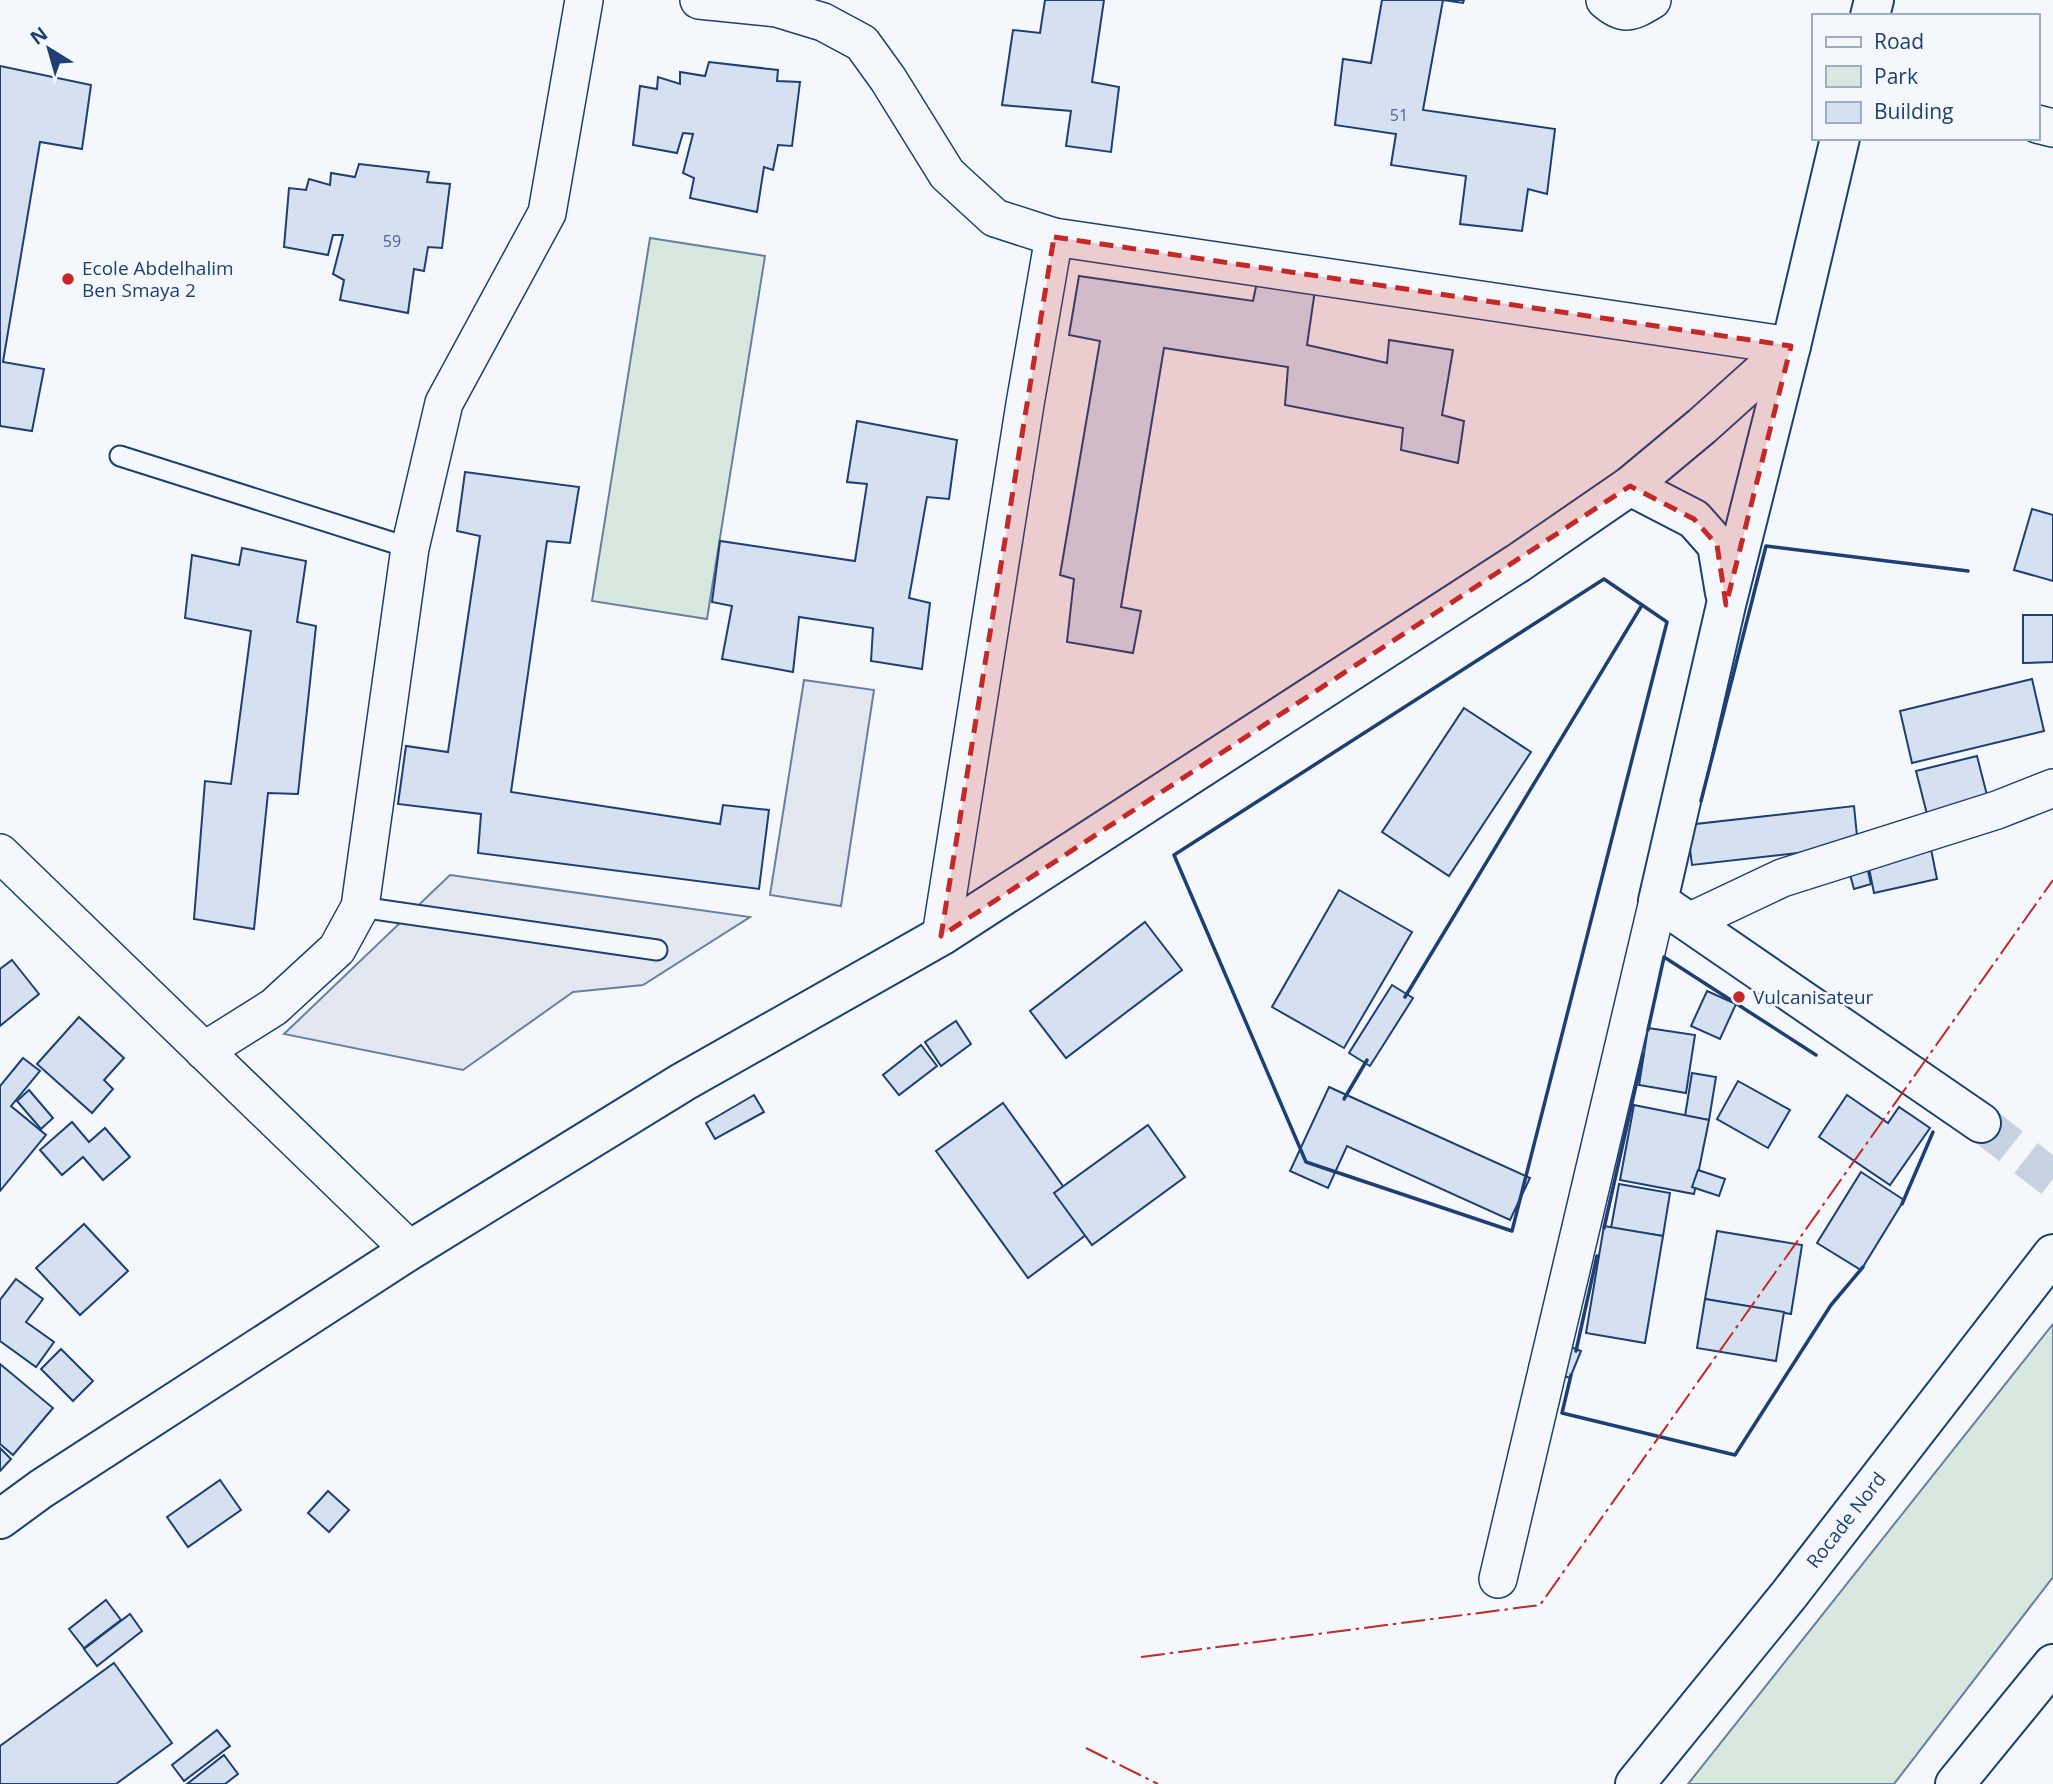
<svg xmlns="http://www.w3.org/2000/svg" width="2053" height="1784" font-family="'Open Sans',sans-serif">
	<rect width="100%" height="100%" fill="#f4f7fb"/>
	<!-- green -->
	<g fill="#d7e8df" stroke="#687fa3" stroke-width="2">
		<polygon points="650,238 765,256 707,619 592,601"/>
		<polygon points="2053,1324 2053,1577 1894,1784 1688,1784"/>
	</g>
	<!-- parking -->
	<g fill="#e3e8f0" stroke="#687fa3" stroke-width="2">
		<polygon points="804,680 874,690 841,906 770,895"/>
		<polygon points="450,875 750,917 643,985 573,992 463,1070 284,1034"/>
	</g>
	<!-- building -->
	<g fill="#d5e0f0" stroke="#1d3f73" stroke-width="2">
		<polygon points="1045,0 1104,0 1092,82 1119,87 1111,152 1066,146 1071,111 1002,105 1013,30 1040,33"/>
		<polygon points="1382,0 1464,0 1463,3 1443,0 1423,110 1555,129 1547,194 1528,189 1522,231 1460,224 1466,176 1391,165 1396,134 1335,125 1343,59 1371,63"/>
		<polygon points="709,62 778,70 777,81 800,82 792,146 778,145 773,170 764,167 757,212 690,198 694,178 683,173 693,134 683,133 677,153 633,145 640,86 657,89 658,77 680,84 680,72 705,76"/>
		<polygon points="0,66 91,85 82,149 40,142 3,362 44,369 32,431 0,426"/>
		<polygon points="359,164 429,172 427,182 450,184 442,248 428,247 424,271 414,269 408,313 340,300 344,280 333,274 343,235 333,235 328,255 284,247 289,188 306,190 309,179 330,185 331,173 355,177"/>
		<polygon points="1079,276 1253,301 1257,282 1315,290 1307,345 1387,363 1389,340 1453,350 1442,415 1464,421 1458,463 1401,450 1403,428 1285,405 1288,367 1164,348 1121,607 1141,611 1133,653 1067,642 1074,579 1060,575 1100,341 1069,335"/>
		<polygon points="857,421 957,440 949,499 927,497 909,598 930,603 922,669 871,661 873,628 799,617 793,672 722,659 732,606 712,602 720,541 855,561 867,484 847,482"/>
		<polygon points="465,472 579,487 570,543 547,541 511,792 720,824 723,805 769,810 759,889 478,853 481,814 398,804 406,746 448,752 480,536 457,531"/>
		<polygon points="2032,509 2053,515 2053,581 2014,570"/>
		<polygon points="242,548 306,561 297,622 316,626 298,794 268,793 254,929 194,919 205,781 231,784 251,631 185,618 192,555 239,565"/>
		<polygon points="2023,615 2053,615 2053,662 2023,663"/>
		<polygon points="2032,679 2044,731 1912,763 1900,711"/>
		<polygon points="1464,708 1531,752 1449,876 1382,832"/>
		<polygon points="1977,756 1990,807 1929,822 1916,771"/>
		<polygon points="1854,806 1858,846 1692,865 1687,825"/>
		<polygon points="1930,844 1937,879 1874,893 1867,858"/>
		<polygon points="1865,858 1871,884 1854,889 1847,864"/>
		<polygon points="1339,890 1412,932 1344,1048 1272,1007"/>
		<polygon points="1145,922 1182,970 1066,1058 1030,1011"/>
		<polygon points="12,960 39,994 0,1026 0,969"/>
		<polygon points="1392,985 1413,998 1370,1066 1349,1053"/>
		<polygon points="1707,991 1736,1004 1720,1039 1691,1026"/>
		<polygon points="79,1017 124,1058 104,1080 113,1089 92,1113 37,1064"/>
		<polygon points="956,1021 971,1044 941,1066 925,1042"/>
		<polygon points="1648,1028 1695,1035 1686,1093 1639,1085"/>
		<polygon points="921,1045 937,1066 899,1095 883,1075"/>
		<polygon points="23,1058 40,1071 11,1106 46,1135 0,1191 0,1086"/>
		<polygon points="1692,1073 1716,1077 1709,1120 1685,1116"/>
		<polygon points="1738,1081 1790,1110 1768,1148 1717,1119"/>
		<polygon points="1329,1087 1530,1178 1510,1220 1347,1146 1328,1188 1290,1171"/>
		<polygon points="29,1090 53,1118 41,1129 17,1101"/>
		<polygon points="754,1095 764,1112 715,1139 706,1123"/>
		<polygon points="1847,1095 1888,1123 1899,1107 1930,1128 1890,1185 1819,1137"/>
		<polygon points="1003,1103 1094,1229 1028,1278 936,1151"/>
		<polygon points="1634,1105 1709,1120 1694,1194 1620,1180"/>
		<polygon points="72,1122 89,1142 105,1128 130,1157 103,1180 83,1157 62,1175 40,1150"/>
		<polygon points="1148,1125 1185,1177 1092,1245 1054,1193"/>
		<polygon points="1698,1170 1725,1179 1719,1196 1692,1187"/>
		<polygon points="1861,1172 1904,1200 1861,1270 1817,1243"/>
		<polygon points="1619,1184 1670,1193 1663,1236 1611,1228"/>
		<polygon points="84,1224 128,1271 80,1315 36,1268"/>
		<polygon points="1604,1226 1663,1236 1645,1343 1586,1333"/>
		<polygon points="1717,1231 1802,1245 1791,1314 1705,1299"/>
		<polygon points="16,1279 43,1299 26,1322 54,1342 36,1367 0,1341 0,1300"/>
		<polygon points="1705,1299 1784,1312 1776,1361 1697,1348"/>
		<polygon points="1563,1344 1581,1351 1570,1378 1552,1372"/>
		<polygon points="61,1349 93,1381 73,1401 41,1369"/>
		<polygon points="0,1364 53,1408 13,1455 0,1444"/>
		<polygon points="0,1448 11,1459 0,1471"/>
		<polygon points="220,1480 241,1510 188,1547 167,1517"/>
		<polygon points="328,1491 349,1510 329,1532 308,1513"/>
		<polygon points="106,1600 121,1620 84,1648 69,1629"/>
		<polygon points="130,1614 142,1631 97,1666 84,1649"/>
		<polygon points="114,1663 172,1743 116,1784 0,1784 0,1746"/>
		<polygon points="217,1730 230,1746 184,1781 172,1765"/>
		<polygon points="224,1755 238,1774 225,1784 187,1784"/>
	</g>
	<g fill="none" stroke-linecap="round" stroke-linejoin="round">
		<!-- tertiary-tunnel -->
		<polyline stroke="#c9d2e0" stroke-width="38" stroke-dasharray="38 19" stroke-linecap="butt" points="1981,1123 2053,1179"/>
		<!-- service casing -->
		<g stroke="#1d3f73" stroke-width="23">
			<g id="service">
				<polyline points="120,456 410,548"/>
				<polyline points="360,907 657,950"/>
			</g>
		</g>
		<!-- minor casing -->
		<g stroke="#1d3f73" stroke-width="40">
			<g id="minor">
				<polyline points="699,0 777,8 823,22 862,43 888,79 947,174 995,218 1054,237 1791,346"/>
				<path d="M1605,0c19,17 27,12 47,0"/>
				<polyline points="2037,124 2053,128"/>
				<polyline points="0,853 410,1250"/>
				<polyline points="1689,922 1782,878 1997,810 2053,788"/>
				<polyline points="941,936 1025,404 1054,237"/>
				<polyline points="204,1051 274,1007 337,949 360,907 410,548 444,403 547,213 584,0"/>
				<polyline points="1498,1579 1658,901"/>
			</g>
		</g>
		<!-- tertiary casing -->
		<g stroke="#1d3f73" stroke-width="42">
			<g id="tertiary">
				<polyline points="1870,16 1874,0"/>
				<polyline points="1791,346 1726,605 1658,901 1981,1123"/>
				<polyline points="1630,486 1694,519 1717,545 1725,593"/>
				<polyline points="0,1519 41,1489 410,1250 683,1082 941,936 1518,563 1630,486 1702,426 1791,346 1840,138"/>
			</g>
		</g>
		<!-- motorway casing -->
		<g stroke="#1d3f73" stroke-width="42">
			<g id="motorway">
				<polyline points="1635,1784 1788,1596 2053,1254"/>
				<polyline points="1955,1784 2053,1664"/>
			</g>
		</g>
		<!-- service -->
		<use href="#service" stroke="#f4f7fb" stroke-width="19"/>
		<!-- minor -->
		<use href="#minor" stroke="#f4f7fb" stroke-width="37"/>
		<!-- tertiary -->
		<use href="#tertiary" stroke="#f4f7fb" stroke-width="38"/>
		<!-- motorway -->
		<use href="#motorway" stroke="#f4f7fb" stroke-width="38"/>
		<!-- wall -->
		<g stroke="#1d3f73" stroke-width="3.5">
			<polygon points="1604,579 1667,622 1512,1231 1306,1162 1174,855"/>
			<polyline points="1701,801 1766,546 1968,571"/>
			<polyline points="1405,997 1642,605"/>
			<polyline points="1648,1030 1664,957 1816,1055"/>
			<polyline points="1344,1099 1367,1060"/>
			<polyline points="1902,1204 1933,1132"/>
			<polyline points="1604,1228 1643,1054"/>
			<polyline points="1576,1351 1597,1256"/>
			<polyline points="1571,1375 1562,1413 1735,1455 1831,1305 1863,1267"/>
		</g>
		<!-- power -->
		<g stroke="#c62828" stroke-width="2" stroke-dasharray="24 5 3.5 5" stroke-linecap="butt">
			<polyline points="1141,1657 1540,1605 2053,880"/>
			<polyline points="1086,1748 1158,1784"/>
		</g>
	</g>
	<!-- marked area -->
	<path fill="#c62828" fill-opacity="0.2" stroke="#c62828" stroke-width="5" stroke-dasharray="14 9" stroke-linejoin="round" d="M1054,237l737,109 -65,259 -9,-60 -23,-26 -64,-33 -689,450z"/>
	<!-- markers -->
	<g fill="#c62828" stroke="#f4f7fb" stroke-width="2.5">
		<circle cx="68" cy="279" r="7"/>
		<circle cx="1739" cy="997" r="7"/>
	</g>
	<g text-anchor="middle" stroke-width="5" stroke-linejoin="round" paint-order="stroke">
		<!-- number labels -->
		<g font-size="16" fill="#4b6792">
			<text x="1399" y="121">51</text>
			<text x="392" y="247">59</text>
		</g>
		<!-- poi labels -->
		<g font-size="19" fill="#1d3f73" stroke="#f4f7fb" text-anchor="start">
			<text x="82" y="275">Ecole Abdelhalim<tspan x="82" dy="22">Ben Smaya 2</tspan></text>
			<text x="1753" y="1004">Vulcanisateur</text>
		</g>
		<!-- street labels -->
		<g font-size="19" fill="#1d3f73" stroke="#f4f7fb">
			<text transform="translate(1846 1520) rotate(-52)" y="7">Rocade Nord</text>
		</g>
	</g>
	<!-- legend -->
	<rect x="1812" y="14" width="228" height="126" fill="#f4f7fb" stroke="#9eadc5" stroke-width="2"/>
	<rect x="1826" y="37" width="35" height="10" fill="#f4f7fb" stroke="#9eadc5" stroke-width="2"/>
	<text x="1874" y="49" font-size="21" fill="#1d3f73">Road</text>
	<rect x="1826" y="66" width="35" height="21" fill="#d7e8df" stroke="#9eadc5" stroke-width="2"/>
	<text x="1874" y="84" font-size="21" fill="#1d3f73">Park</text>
	<rect x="1826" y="102" width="35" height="21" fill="#d5e0f0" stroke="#9eadc5" stroke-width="2"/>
	<text x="1874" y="119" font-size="21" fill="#1d3f73">Building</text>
	<!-- north arrow -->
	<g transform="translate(49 49) rotate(323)" stroke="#f4f7fb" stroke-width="5" paint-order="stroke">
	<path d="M0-5L12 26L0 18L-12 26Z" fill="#1d3f73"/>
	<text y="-10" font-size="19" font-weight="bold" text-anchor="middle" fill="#1d3f73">N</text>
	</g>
</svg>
